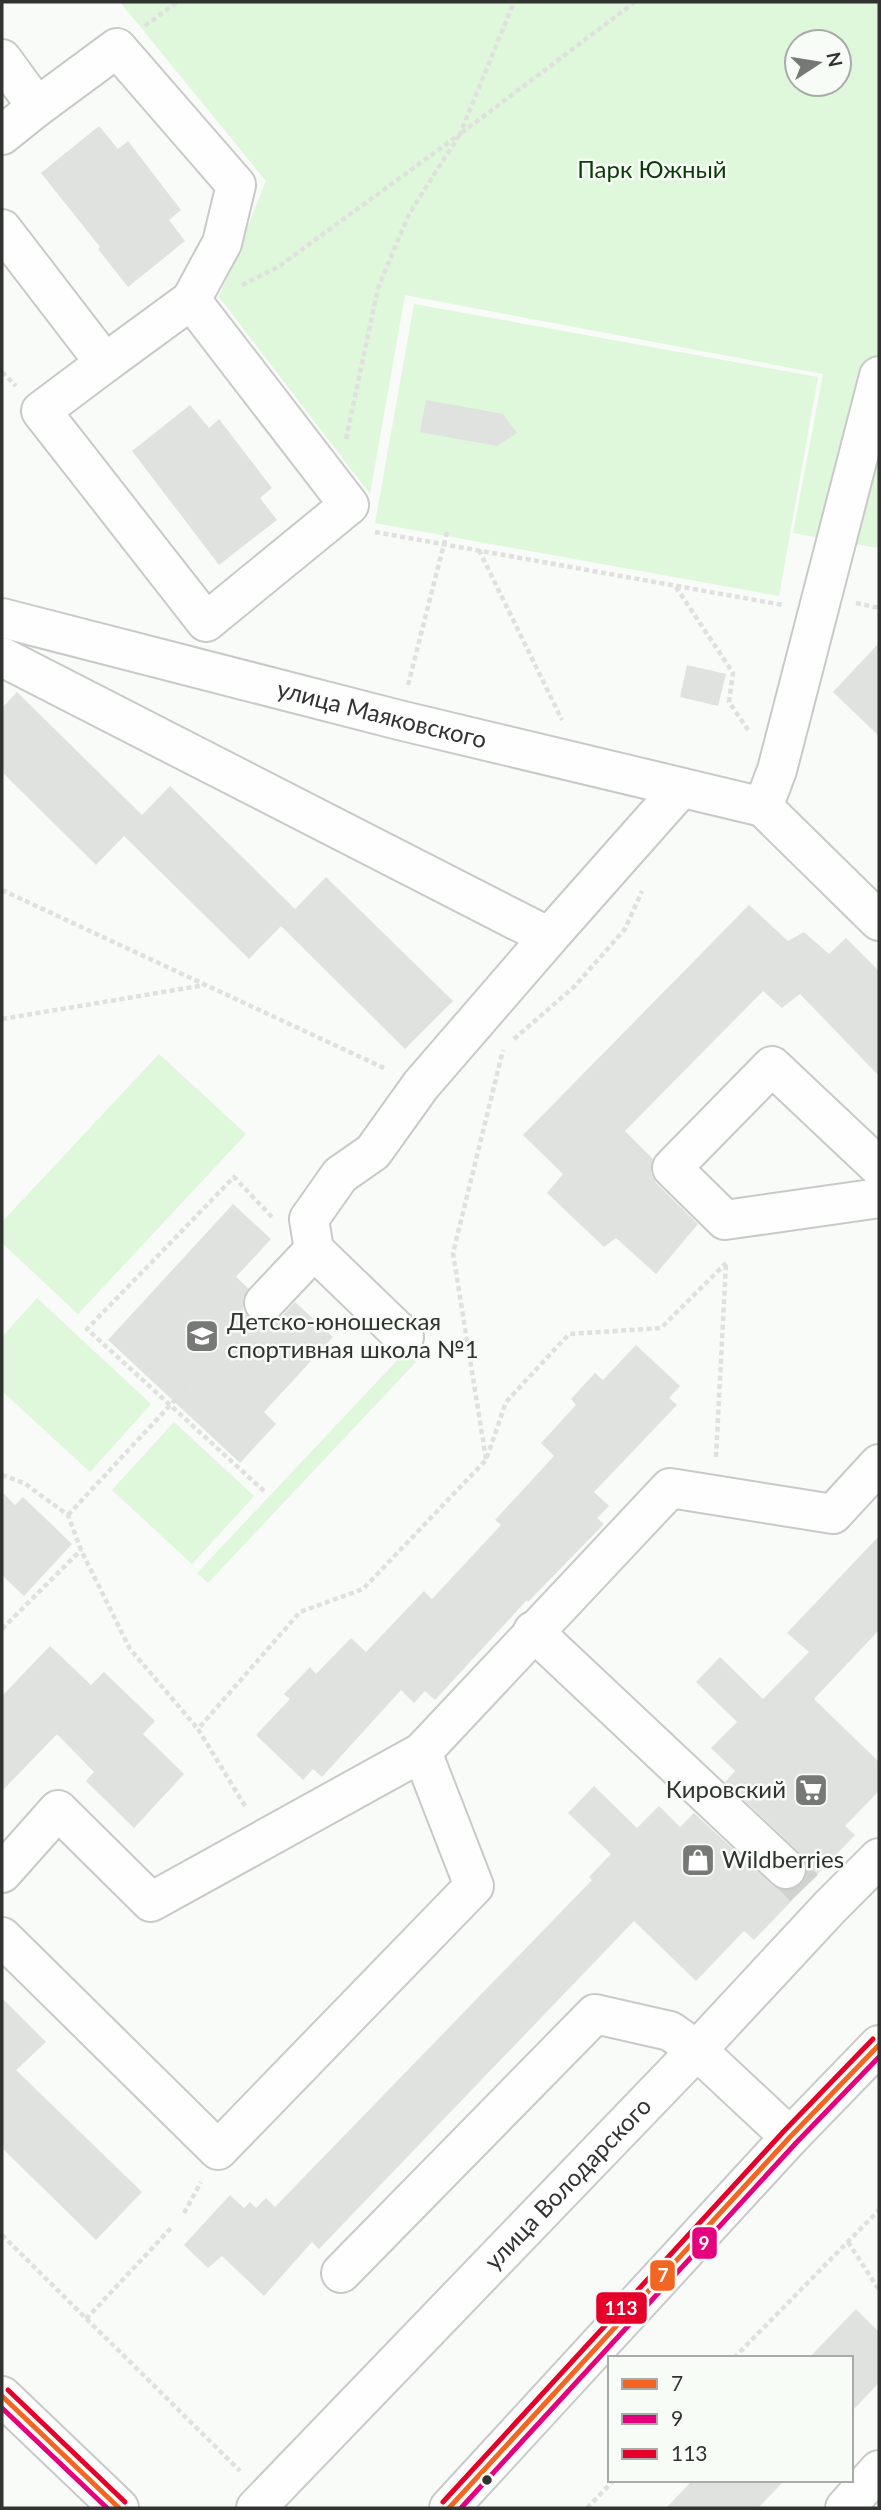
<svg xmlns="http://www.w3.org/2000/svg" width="881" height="2510" font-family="Lato,sans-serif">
	<rect width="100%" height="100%" fill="#f9fbf8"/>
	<!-- green -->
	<g fill="#dff7db" fill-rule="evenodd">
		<path d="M120,2h759v538l-2,8 -84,-15 30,-159 -418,-79 -35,199 -151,-197 47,-116zM797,42h42v42h-42z"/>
		<polygon points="414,304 818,377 779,596 375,523"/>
		<polygon points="159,1054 246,1134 78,1314 2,1243 2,1222"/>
		<polygon points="37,1298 151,1404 90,1472 2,1391 2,1337"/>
		<polygon points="405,1352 416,1362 208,1583 197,1573"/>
		<polygon points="174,1422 254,1496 192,1564 112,1490"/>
	</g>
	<!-- building -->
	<g fill="#e0e2df">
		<polygon points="99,126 118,149 128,141 181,210 169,220 185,241 128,287 98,249 100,247 41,173"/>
		<polygon points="426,400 503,414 517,433 497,446 420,432"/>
		<polygon points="190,405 209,428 219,419 272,488 260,498 277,520 219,565 132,451"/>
		<polygon points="879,643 879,736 833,692"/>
		<polygon points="687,665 726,674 718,706 680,697"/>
		<polygon points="17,692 142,815 170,786 295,909 326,877 453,1001 405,1049 281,926 249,959 124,836 96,865 2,772 2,708"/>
		<polygon points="749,905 788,941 804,932 829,954 846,938 879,971 879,1076 800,994 782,1008 763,991 625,1131 653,1159 651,1173 656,1183 698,1224 656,1274 616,1238 604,1247 547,1193 563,1174 523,1135"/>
		<polygon points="233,1204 271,1239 236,1277 248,1288 243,1299 243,1310 249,1318 258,1324 271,1324 280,1318 295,1302 333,1337 264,1412 276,1424 240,1463 108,1340"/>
		<polygon points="636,1345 680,1386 669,1398 677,1405 594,1492 609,1506 597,1518 604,1524 528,1602 527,1600 435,1700 425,1691 414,1703 401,1690 322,1777 313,1769 303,1780 256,1735 290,1699 284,1694 310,1667 316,1674 351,1638 366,1652 424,1591 432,1599 501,1525 495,1520 554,1456 541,1443 576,1405 571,1399 595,1373 603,1380"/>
		<polygon points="2,1492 15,1505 23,1497 72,1544 24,1596 2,1575"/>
		<polygon points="879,1536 879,1630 814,1699 879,1762 879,1791 845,1826 855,1835 754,1940 744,1931 696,1981 634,1921 319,2249 312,2242 264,2296 222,2256 208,2268 184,2245 230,2195 244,2208 250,2202 256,2208 266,2198 275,2207 592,1880 589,1877 611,1854 568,1813 594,1786 637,1828 659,1806 680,1827 694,1813 772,1885 782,1890 792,1890 802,1883 807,1873 807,1863 801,1854 725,1782 735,1771 711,1748 737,1722 696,1682 720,1657 763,1699 809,1652 787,1633"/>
		<polygon points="50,1646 91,1685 104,1672 155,1721 143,1734 184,1774 134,1828 86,1781 94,1772 57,1734 2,1791 2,1696"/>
		<polygon points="2,1998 46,2042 16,2070 142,2192 96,2240 2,2148"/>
		<polygon points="856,2309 879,2332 879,2383 851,2412 851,2358 809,2358"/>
		<polygon points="693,2480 785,2480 758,2508 666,2508"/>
	</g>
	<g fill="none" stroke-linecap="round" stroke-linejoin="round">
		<!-- minor-tunnel -->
		<polyline stroke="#d1d3d0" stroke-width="38" stroke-dasharray="38 19" stroke-linecap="butt" points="786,1869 804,1888"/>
		<!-- minor casing -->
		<g stroke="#c8cac8" stroke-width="42">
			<g id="minor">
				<polyline points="2,59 37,107 2,135"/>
				<polyline points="2,229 105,363 191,300 222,243 236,185 117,48 37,107"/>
				<polyline points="105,363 41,411 206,622 349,505 191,300"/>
				<path id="s1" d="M2,618l397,102 364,87 116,114"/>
				<polyline points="2,657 549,937 681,788"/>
				<polyline points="763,807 777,770 879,376"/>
				<polyline points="879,1167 772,1066 672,1168 725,1220 879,1198"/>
				<polyline points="314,1250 404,1337"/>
				<polyline points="264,1303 314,1250 309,1219 340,1175 373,1152 421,1085 549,937"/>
				<polyline points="533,1631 786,1869"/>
				<polyline points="422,1752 670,1488 833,1514 879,1464"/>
				<polyline points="2,1873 58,1810 151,1902 422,1752 474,1886 218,2150 2,1937"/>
				<polyline points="341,2273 595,2014 670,2031 697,2050 790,2137"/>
				<polyline points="2,2396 119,2508"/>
				<path id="s2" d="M256,2508l441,-458 133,-143 49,-49"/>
				<polyline points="449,2508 790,2137 879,2045"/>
				<polyline points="845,2508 879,2470"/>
			</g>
		</g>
		<!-- path -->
		<g stroke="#e0e1df" stroke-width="4.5" stroke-dasharray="5 3.5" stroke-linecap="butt">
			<polyline points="145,26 177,2"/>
			<polyline points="242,285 278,267 460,134 514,2"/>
			<polyline points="2,372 16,386"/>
			<polyline points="346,439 378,288 409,214 460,134 635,2"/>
			<polyline points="375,532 783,605"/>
			<polyline points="479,550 562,720"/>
			<polyline points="676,587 733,673 729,702 748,730"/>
			<polyline points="856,603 879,608"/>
			<polyline points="408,685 447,532"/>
			<polyline points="2,890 386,1069"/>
			<polyline points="2,1019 205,985"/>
			<polyline points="514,1039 575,986 625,929 642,891"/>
			<polyline points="716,1457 726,1263"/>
			<polyline points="486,1459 453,1253 503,1050"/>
			<polyline points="2,1475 24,1483 68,1515 81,1550 130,1649 198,1729"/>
			<polyline points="264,1491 87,1329 234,1177 272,1217"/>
			<polyline points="68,1515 201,1372"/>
			<polyline points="2,1629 81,1550"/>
			<polyline points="245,1806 198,1729 300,1612 363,1589 486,1460 506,1402 569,1334 661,1328 726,1263"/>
			<polyline points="184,2213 201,2182"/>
			<polyline points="2,2235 240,2471"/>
			<polyline points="848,2242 879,2290"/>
			<polyline points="86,2319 172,2227"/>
			<polyline points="734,2358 879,2210"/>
			<polyline points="587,2508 614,2480"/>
		</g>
		<!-- minor -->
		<use href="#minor" stroke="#fefefe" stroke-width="38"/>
		<!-- bus-1 casing -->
		<g stroke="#f8fcf7" stroke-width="10">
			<g id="bus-1">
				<polyline points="2,2396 119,2508"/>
				<polyline points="449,2508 790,2137 879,2045"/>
			</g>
		</g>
		<!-- bus-2 casing -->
		<g stroke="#f8fcf7" stroke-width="10">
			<g id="bus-2">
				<polyline points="2,2408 107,2508"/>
				<polyline points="461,2508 796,2143 879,2057"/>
			</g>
		</g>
		<!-- bus-3 casing -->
		<g stroke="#f8fcf7" stroke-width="10">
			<g id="bus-3">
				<polyline points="8,2390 125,2502"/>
				<polyline points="443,2502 784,2131 873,2039"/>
			</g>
		</g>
		<!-- bus-1 -->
		<use href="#bus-1" stroke="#f26522" stroke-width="5"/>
		<!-- bus-2 -->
		<use href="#bus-2" stroke="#e5007d" stroke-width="5"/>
		<!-- bus-3 -->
		<use href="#bus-3" stroke="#e4002b" stroke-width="5"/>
	</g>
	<!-- icons -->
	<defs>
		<g id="school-square" transform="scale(1.75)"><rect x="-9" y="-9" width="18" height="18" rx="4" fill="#777977" stroke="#f8fcf7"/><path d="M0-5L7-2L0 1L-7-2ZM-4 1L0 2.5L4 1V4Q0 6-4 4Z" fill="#fff"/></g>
		<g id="supermarket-square" transform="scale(1.75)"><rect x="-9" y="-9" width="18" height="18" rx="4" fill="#777977" stroke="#f8fcf7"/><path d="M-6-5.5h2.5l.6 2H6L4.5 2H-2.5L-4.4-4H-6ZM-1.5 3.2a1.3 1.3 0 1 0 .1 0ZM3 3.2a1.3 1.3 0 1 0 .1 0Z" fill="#fff"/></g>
		<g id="shop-square" transform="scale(1.75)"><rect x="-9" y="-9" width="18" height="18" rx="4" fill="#777977" stroke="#f8fcf7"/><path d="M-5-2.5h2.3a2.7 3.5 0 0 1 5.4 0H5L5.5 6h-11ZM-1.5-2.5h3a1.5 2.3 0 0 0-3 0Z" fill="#fff"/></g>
	</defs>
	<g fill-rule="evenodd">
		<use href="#school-square" x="202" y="1336"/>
		<use href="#supermarket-square" x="811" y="1790"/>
		<use href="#shop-square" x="698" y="1860"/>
	</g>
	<!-- markers -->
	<circle fill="#313331" stroke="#f8fcf7" stroke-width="2.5" cx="487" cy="2480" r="6"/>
	<g text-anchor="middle" stroke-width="5" stroke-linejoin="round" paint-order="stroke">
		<!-- park labels -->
		<g font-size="24" fill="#0b3b07" stroke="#f8fcf7">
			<text x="652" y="178">Парк Южный</text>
		</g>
		<!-- street labels -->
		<g font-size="24" fill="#313331" stroke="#f8fcf7">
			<text dy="8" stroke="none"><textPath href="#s1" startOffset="392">улица Маяковского</textPath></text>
			<text dy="8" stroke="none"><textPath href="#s2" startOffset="450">улица Володарского</textPath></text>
		</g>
		<!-- poi labels -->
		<g font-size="24" fill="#313331" stroke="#f8fcf7" text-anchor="start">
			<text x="227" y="1330">Детско-юношеская<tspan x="227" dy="28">спортивная школа №1</tspan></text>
			<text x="786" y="1798" text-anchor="end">Кировский</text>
			<text x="722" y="1868">Wildberries</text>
		</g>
	</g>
	<g stroke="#f8fcf7" stroke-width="2.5">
		<rect x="691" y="2226" width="27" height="34" rx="7" fill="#e5007d"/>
		<rect x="649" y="2259" width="27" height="33" rx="7" fill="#f26522"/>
		<rect x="595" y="2291" width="53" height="34" rx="7" fill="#e4002b"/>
	</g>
	<g font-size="19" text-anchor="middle" font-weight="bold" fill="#fff">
		<text x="704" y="2250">9</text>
		<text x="663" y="2282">7</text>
		<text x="621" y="2315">113</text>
	</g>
	<!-- border -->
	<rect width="881" height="2510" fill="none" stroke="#313331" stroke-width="7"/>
	<!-- legend -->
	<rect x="608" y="2356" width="245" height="126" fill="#f8fcf7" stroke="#a8aca8" stroke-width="2"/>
	<rect x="622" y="2379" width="35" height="10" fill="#f26522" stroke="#a8aca8" stroke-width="2"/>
	<text x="671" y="2391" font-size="21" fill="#313331">7</text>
	<rect x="622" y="2414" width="35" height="10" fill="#e5007d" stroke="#a8aca8" stroke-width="2"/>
	<text x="671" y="2426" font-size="21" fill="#313331">9</text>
	<rect x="622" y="2449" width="35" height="10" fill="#e4002b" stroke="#a8aca8" stroke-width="2"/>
	<text x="671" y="2461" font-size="21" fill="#313331">113</text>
	<!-- north arrow -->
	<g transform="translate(818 63) rotate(78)"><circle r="33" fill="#f8fcf7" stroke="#a8aca8" stroke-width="2"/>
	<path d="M0-5L12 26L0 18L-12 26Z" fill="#777977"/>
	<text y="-10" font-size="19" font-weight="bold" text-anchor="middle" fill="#313331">N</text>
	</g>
</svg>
